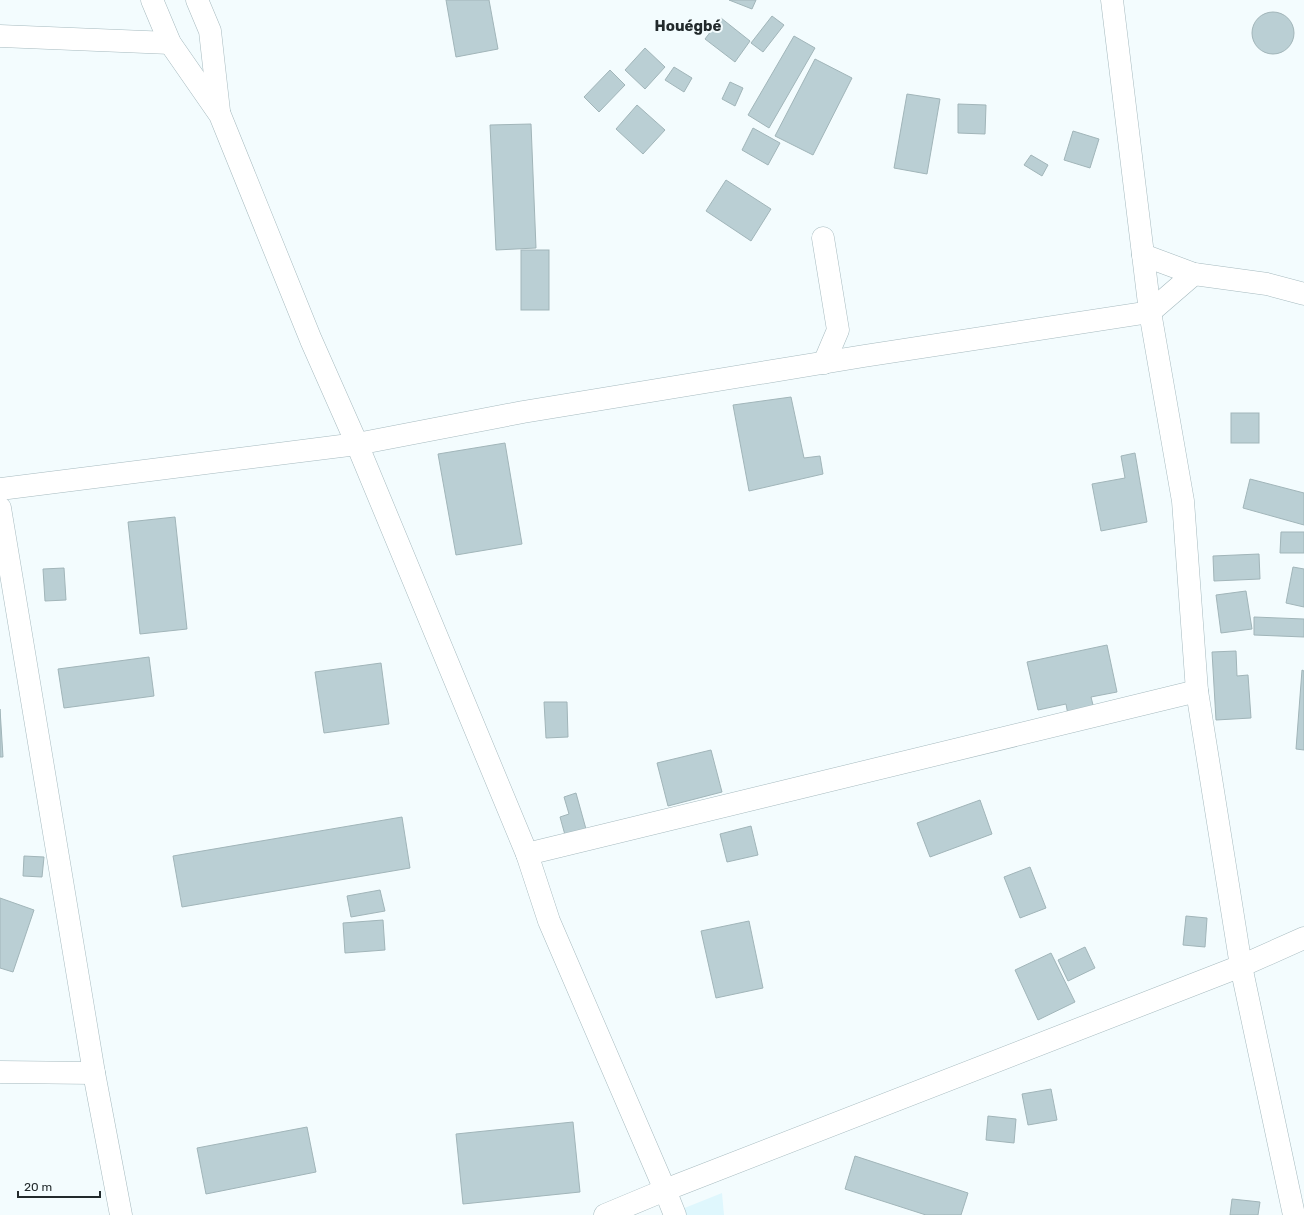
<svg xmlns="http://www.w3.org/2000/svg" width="1304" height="1215" font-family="Rubik,sans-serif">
	<rect width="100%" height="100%" fill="#f3fcfe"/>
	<!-- built -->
	<polygon fill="#dff7fd" points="722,1193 724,1215 667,1215"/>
	<!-- building -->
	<g fill="#bacfd4" stroke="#a1b5b9">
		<polygon points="446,0 489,0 498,49 456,57"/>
		<polygon points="729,0 756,0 752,9"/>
		<circle cx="1273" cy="33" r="21"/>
		<polygon points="772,16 784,25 763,52 751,43"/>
		<polygon points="721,18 750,41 735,62 705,39"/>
		<polygon points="794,36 815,48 769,128 748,115"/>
		<polygon points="645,48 665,67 645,89 625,70"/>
		<polygon points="815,59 852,78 813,155 775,136"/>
		<polygon points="674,67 692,78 684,92 665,80"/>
		<polygon points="610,70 625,85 599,112 584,97"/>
		<polygon points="730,82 743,88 735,106 722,99"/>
		<polygon points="907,94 940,99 927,174 894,168"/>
		<polygon points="958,104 986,105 985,134 958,133"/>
		<polygon points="637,105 665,130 643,154 616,129"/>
		<polygon points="531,124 536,248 496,250 490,125"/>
		<polygon points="753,128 780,143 768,165 742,150"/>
		<polygon points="1073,131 1099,139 1090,168 1064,160"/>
		<polygon points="1031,155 1048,165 1042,176 1024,165"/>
		<polygon points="726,180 771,209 751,241 706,211"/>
		<rect x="521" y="250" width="28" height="60"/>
		<polygon points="791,397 804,458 820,456 823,474 749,491 733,405"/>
		<rect x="1231" y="413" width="28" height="30"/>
		<polygon points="505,443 522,544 456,555 438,454"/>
		<polygon points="1135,453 1147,522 1101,531 1092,484 1125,478 1121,456"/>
		<polygon points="1250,479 1304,493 1304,525 1243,508"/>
		<polygon points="175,517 187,629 140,634 128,522"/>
		<polygon points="1281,532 1304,532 1304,553 1280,553"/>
		<polygon points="1259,554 1260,579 1214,581 1213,556"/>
		<polygon points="1293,567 1304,569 1304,607 1286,603"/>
		<polygon points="64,568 66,600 45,601 43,569"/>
		<polygon points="1246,591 1252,629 1221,633 1216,595"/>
		<polygon points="1254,617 1304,619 1304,637 1254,635"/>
		<polygon points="1107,645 1117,692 1091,697 1094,709 1068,715 1066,704 1038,710 1027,662"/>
		<polygon points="1236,651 1237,676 1248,675 1251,718 1216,720 1212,652"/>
		<polygon points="149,657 154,696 64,708 58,669"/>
		<polygon points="381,663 389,724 324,733 315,672"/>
		<polygon points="1302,670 1304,671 1304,750 1296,749"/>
		<polygon points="544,702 567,702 568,737 546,738"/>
		<polygon points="0,709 3,757 0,757"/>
		<polygon points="711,750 722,792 668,806 657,763"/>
		<polygon points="576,793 586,829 565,835 560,817 569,814 564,797"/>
		<polygon points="980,800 992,834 930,857 917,823"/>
		<polygon points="402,817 410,868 182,907 173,856"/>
		<polygon points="751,826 758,855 727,862 720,834"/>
		<polygon points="24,856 44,857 42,877 23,876"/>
		<polygon points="1030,867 1046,908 1020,918 1004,877"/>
		<polygon points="380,890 385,911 351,917 347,896"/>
		<polygon points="0,898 34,910 13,972 0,968"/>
		<polygon points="1186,916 1207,918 1205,947 1183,945"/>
		<polygon points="383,920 385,950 345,953 343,923"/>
		<polygon points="749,921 763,988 716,998 701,931"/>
		<polygon points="1085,947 1095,968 1068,981 1058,960"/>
		<polygon points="1051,953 1075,1002 1038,1020 1015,970"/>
		<polygon points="1051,1089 1057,1120 1028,1125 1022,1094"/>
		<polygon points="988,1116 1016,1119 1014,1143 986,1140"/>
		<polygon points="573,1122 580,1192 463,1204 456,1134"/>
		<polygon points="307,1127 316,1172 206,1194 197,1148"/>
		<polygon points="855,1156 968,1193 961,1215 926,1215 845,1189"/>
		<polygon points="1232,1199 1260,1202 1258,1215 1230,1215"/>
	</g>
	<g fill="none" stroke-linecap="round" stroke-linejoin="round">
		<!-- street casing -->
		<g stroke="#a6babf" stroke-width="23">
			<g id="street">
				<polyline points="1112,0 1150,312 1183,501 1197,691 1241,966 1294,1215"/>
				<polyline points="0,36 170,43"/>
				<polyline points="823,238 838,330 824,363"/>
				<polyline points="1143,255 1194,274 1267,284 1304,294"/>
				<polyline points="0,489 357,444 523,412 864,356 1150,312 1194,274"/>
				<polyline points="0,508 94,1073 121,1215"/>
				<polyline points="527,854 1197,691"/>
				<polyline points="0,1072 94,1073"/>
				<polyline points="665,1190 675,1215"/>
				<polyline points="605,1215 665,1190 1241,966 1304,938"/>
			</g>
		</g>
		<!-- secondary casing -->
		<g stroke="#a6babf" stroke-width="23">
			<g id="secondary">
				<polyline points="152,0 170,43 220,115 311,340 357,444 527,854 549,921 665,1190"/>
				<polyline points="197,0 210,31 219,111"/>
			</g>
		</g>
		<!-- street -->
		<use href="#street" stroke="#fff" stroke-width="22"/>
		<!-- secondary -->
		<use href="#secondary" stroke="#fff" stroke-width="22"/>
	</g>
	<g text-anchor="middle" stroke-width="4" stroke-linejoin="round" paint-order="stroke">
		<!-- quarter labels -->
		<g font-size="15" font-weight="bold" fill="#222a2c" stroke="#f3fcfe">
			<text x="688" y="31">Houégbé</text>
		</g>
	</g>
	<!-- scale -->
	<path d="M18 1191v6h82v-6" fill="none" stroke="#222a2c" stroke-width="2"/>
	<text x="24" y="1191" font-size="12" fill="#222a2c" stroke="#f3fcfe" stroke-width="3" paint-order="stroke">20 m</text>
</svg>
